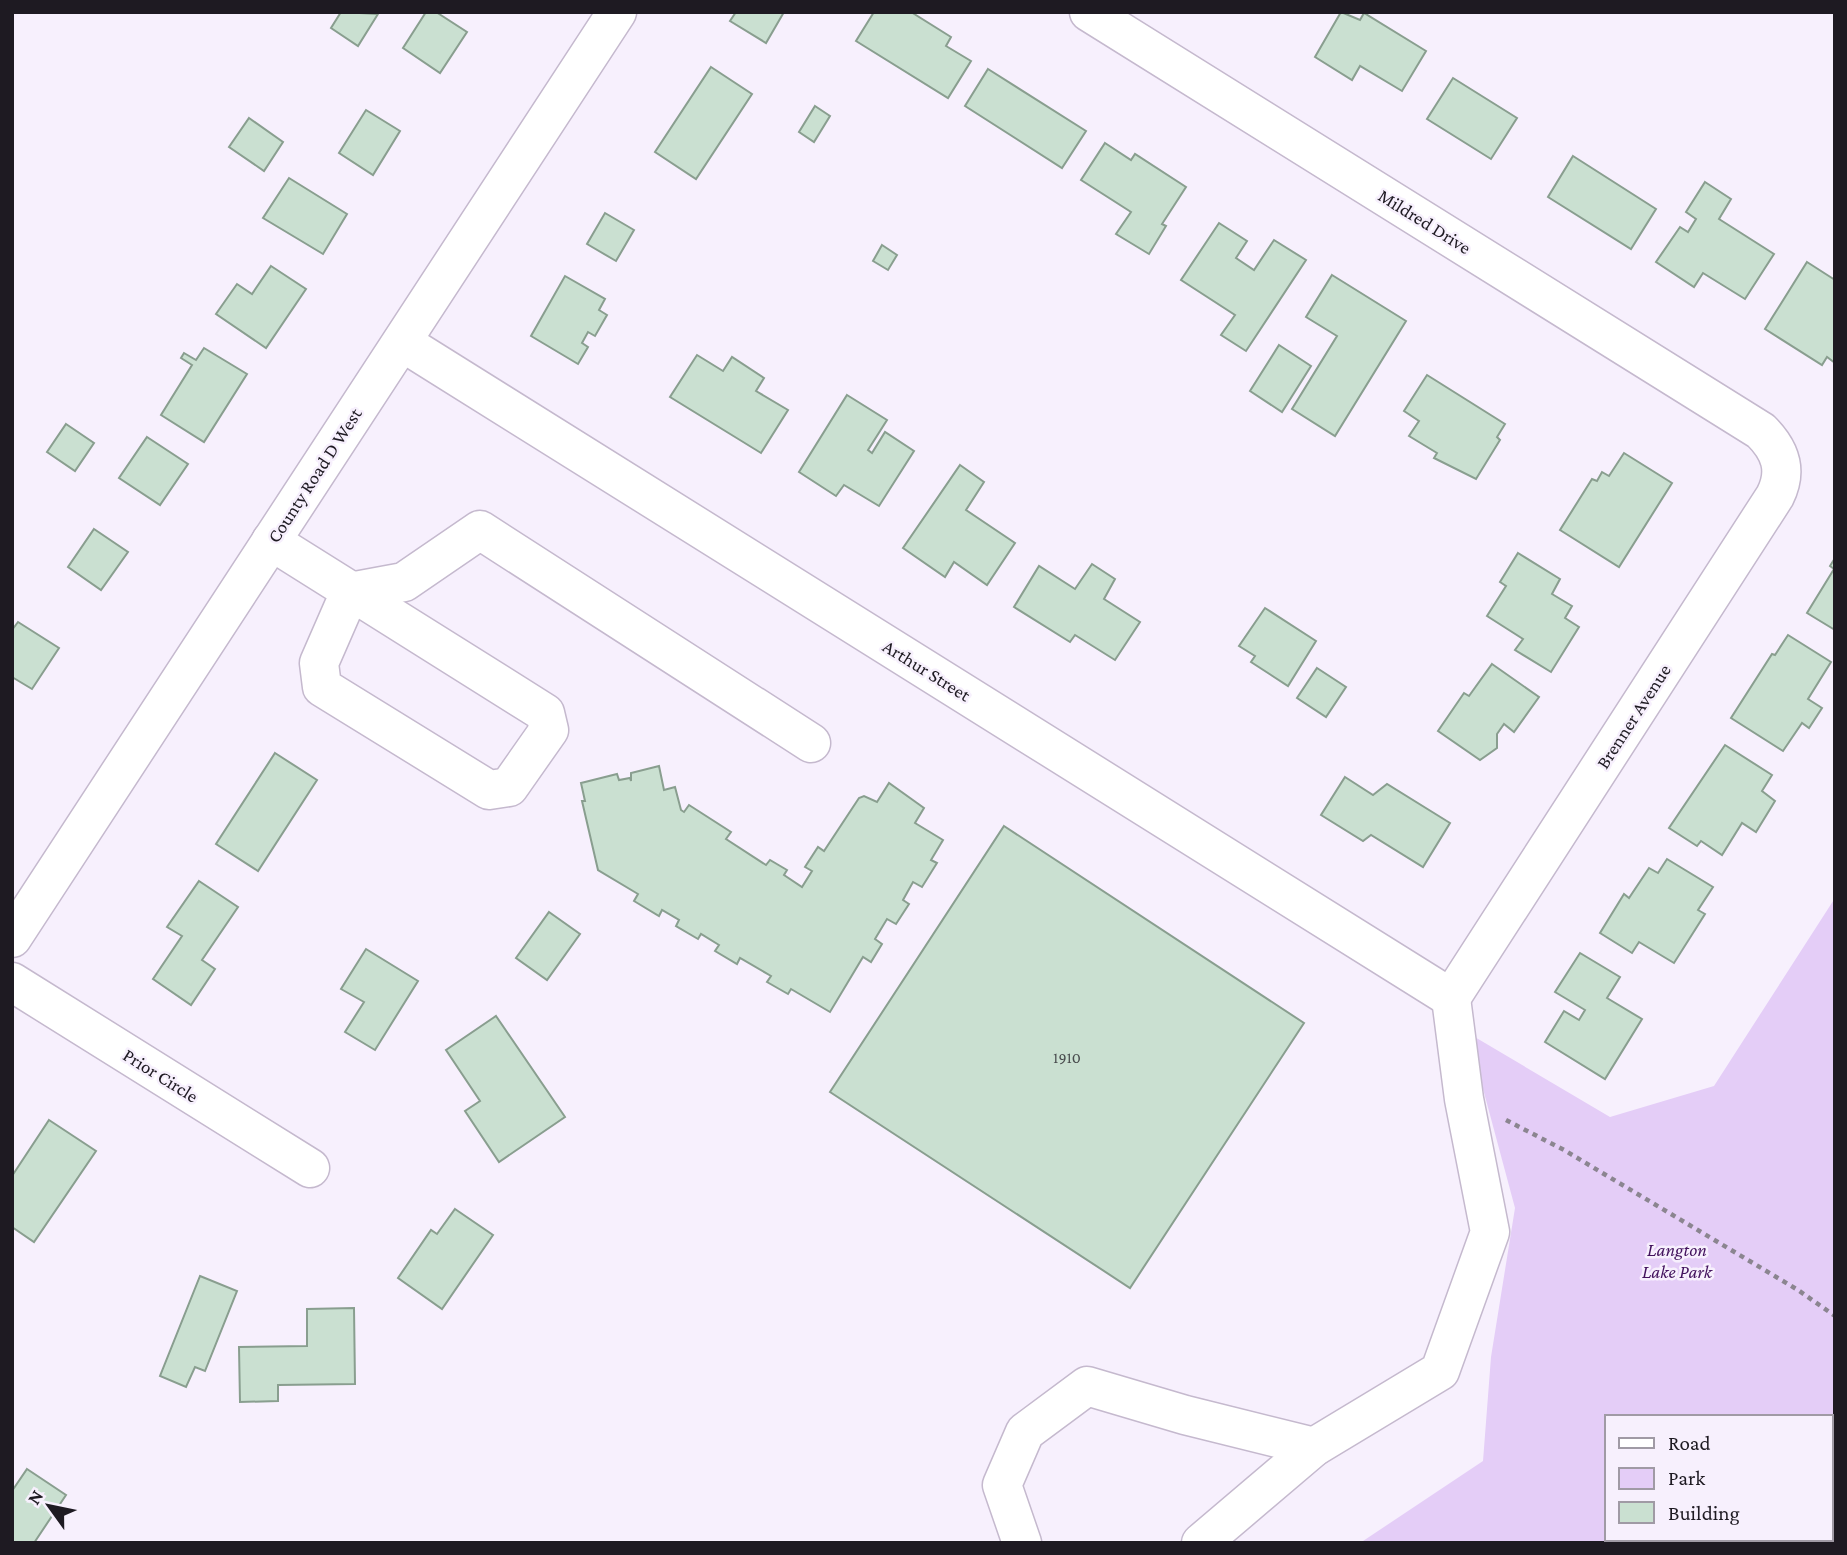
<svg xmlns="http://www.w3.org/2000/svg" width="1847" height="1555" font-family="'Crimson Pro',serif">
	<rect width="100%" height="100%" fill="#f7f0fd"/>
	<!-- green -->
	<path fill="#e4cdf7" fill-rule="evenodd" d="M1835,898v645h-475l123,-82 8,-104 24,-149 -47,-175 142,84 104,-31zM1607,1417h224v122h-224z"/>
	<!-- building -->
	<g fill="#cae0d1" stroke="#899e8f" stroke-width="2">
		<polygon points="341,12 378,14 358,46 331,28"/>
		<polygon points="426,12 436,12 467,32 440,73 403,48"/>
		<polygon points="736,12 784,12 766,43 730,21"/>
		<polygon points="874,12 911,12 951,37 946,46 971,61 948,98 856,41"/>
		<polygon points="1341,12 1360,20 1364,13 1426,51 1402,91 1360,66 1352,80 1315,57"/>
		<polygon points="711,67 752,94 696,179 655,152"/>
		<polygon points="988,69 1086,131 1062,168 965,106"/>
		<polygon points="1453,78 1517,118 1491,159 1427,119"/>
		<polygon points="815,106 830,116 814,142 799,132"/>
		<polygon points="366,110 400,131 373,175 339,153"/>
		<polygon points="249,118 283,142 264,171 229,147"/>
		<polygon points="1105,143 1131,160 1135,154 1186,187 1162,224 1166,226 1149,254 1116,234 1131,212 1081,180"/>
		<polygon points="1573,156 1656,209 1631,249 1548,197"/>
		<polygon points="289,178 347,214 323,254 263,218"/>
		<polygon points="1705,182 1731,199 1719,219 1774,254 1745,299 1703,273 1694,287 1656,262 1680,227 1688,232 1696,219 1686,212"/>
		<polygon points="605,213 634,230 616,261 587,244"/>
		<polygon points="1219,223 1247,241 1236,258 1254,270 1274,240 1306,260 1246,351 1221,335 1235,315 1181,280"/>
		<polygon points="882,245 897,255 888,270 873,261"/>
		<polygon points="1807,262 1835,280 1835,363 1827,357 1822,365 1765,329"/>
		<polygon points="271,266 306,289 266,348 216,314 237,284 252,294"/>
		<polygon points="1332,275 1406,321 1335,436 1292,409 1337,336 1306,317"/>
		<polygon points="565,276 605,299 599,310 607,315 595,336 588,332 582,343 588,347 578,364 531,336"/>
		<polygon points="1279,345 1311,366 1282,412 1250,391"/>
		<polygon points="204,348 247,374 204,442 161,415 192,365 181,358 184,353 196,360"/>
		<polygon points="697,355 723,371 732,357 764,378 756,391 788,410 761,453 670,397"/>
		<polygon points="1427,375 1505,424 1497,437 1500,440 1476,479 1434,458 1437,453 1409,436 1419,421 1404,411"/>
		<polygon points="847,395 887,420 868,450 872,453 885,432 914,451 879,506 844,485 836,496 799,472"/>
		<polygon points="66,424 94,443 75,471 47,452"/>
		<polygon points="147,437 188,464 160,505 119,478"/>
		<polygon points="1624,453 1672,483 1619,567 1560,530 1592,479 1597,481 1602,472 1609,476"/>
		<polygon points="960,465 984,482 966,510 1015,543 987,585 954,562 945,577 903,548"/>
		<polygon points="94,529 128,552 101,590 68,567"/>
		<polygon points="1518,553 1560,579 1552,594 1572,606 1565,618 1579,627 1551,672 1515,650 1523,639 1487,616 1506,586 1500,582"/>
		<polygon points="1835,558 1835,630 1807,613 1834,569 1830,566"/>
		<polygon points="1092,564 1115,579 1104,599 1140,622 1115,660 1075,635 1070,642 1014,607 1039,566 1075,589"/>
		<polygon points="1265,608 1316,641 1288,686 1251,662 1255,656 1239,646"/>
		<polygon points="18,622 59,648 32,689 12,677 12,630"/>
		<polygon points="1788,635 1831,662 1808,699 1822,708 1809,728 1802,723 1783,751 1731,718 1772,654 1775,655"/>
		<polygon points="1492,664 1539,697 1514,732 1504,724 1497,734 1497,748 1480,760 1438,731 1464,693 1469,696"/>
		<polygon points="1317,668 1346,687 1326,717 1297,698"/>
		<polygon points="1725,745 1772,775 1762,791 1775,801 1756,832 1742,823 1722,855 1701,841 1697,846 1669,828"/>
		<polygon points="275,753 317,780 258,871 216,844"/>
		<polygon points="659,766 664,790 675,787 681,810 684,812 689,805 731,832 726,839 766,865 770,860 787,870 784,875 802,887 812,871 805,867 818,847 824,851 859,798 864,796 877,802 889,783 924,808 915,823 943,840 931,860 937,863 922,887 913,882 903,900 909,904 896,924 887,919 875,939 882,944 871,962 863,957 830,1012 791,989 788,994 767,982 771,976 740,958 737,964 715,951 719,945 701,934 698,939 676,926 679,920 662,910 659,916 634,901 638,894 598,870 582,801 585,801 581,783 617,774 619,780 630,778 631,781 631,773"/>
		<polygon points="1345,777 1373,795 1387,784 1450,823 1423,867 1371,835 1363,841 1321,815"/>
		<polygon points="1004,826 1304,1023 1130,1288 830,1092"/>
		<polygon points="1667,859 1713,887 1698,910 1705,914 1674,963 1639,942 1632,953 1600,933 1624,894 1629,898 1649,868 1658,873"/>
		<polygon points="199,881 238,907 202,960 215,969 191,1005 153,979 182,936 167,927"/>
		<polygon points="549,912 580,934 547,980 516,958"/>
		<polygon points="366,949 418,981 375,1050 345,1032 364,1002 341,989"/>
		<polygon points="1580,953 1620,977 1607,998 1642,1019 1605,1079 1545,1042 1564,1011 1579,1020 1585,1010 1555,992"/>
		<polygon points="496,1016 565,1117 499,1162 465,1111 480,1101 446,1050"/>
		<polygon points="49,1120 96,1151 34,1242 12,1227 12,1176"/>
		<polygon points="455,1209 493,1235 442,1309 398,1278 431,1230 437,1234"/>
		<polygon points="200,1276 237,1291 205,1371 195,1367 186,1387 160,1376"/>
		<polygon points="354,1308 355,1384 278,1385 278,1401 240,1402 239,1347 307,1346 307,1309"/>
		<polygon points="27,1469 66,1495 34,1543 12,1543 12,1491"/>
	</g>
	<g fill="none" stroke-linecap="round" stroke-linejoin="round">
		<!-- minor casing -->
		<g stroke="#c5b9ce" stroke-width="41">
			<g id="minor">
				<path d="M1089,12l672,419c19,19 27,39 14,65l-324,502"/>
				<polyline points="402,342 1451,998"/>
				<polyline points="271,541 545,713 549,730 509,787 489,790 322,687 319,663 350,592"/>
				<polyline points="350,592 404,582 480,530 811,743"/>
				<polyline points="12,938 617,12"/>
				<polyline points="12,982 310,1168"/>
				<polyline points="1022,1543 1002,1485 1025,1432 1087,1386 1185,1415 1314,1447"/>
				<polyline points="1201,1543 1314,1447 1440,1371 1490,1232 1464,1099 1451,998"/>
			</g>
		</g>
		<!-- path -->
		<polyline stroke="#8b8590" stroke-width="4.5" stroke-dasharray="5 5" stroke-linecap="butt" points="1506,1120 1564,1150 1798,1290 1835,1316"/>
		<!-- minor -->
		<use href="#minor" stroke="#fff" stroke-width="38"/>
	</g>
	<g text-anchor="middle" stroke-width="5" stroke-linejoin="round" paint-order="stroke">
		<!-- number labels -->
		<g font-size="16" fill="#494c4e">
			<text x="1067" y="1063">1910</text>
		</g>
		<!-- street labels -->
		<g font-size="19" fill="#1e1a22" stroke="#f7f0fd">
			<text transform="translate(1425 221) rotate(32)" y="7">Mildred Drive</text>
			<text transform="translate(314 475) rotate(-57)" y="7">County Road D West</text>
			<text transform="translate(927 670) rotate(32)" y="7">Arthur Street</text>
			<text transform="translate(1633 716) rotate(-57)" y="7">Brenner Avenue</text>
			<text transform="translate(161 1075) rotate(32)" y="7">Prior Circle</text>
		</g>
		<!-- park labels -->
		<g font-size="19" font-style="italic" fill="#42125d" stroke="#f7f0fd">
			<text x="1677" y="1256">Langton<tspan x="1677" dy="22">Lake Park</tspan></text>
		</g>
	</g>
	<!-- border -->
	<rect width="1847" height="1555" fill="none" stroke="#1e1a22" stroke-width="28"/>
	<!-- legend -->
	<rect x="1605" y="1415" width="228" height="126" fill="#f7f0fd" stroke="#a09aa5" stroke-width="2"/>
	<rect x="1619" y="1438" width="35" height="10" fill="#ffffff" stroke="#a09aa5" stroke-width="2"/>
	<text x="1668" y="1450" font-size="21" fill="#1e1a22">Road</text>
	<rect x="1619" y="1468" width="35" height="21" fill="#e4cdf7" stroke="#a09aa5" stroke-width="2"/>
	<text x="1668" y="1485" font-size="21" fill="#1e1a22">Park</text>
	<rect x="1619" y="1502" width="35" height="21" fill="#cae0d1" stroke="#a09aa5" stroke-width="2"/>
	<text x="1668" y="1520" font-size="21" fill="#1e1a22">Building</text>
	<!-- north arrow -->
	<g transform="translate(49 1506) rotate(303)" stroke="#f7f0fd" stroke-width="5" paint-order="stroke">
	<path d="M0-5L12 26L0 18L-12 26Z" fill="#1e1a22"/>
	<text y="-10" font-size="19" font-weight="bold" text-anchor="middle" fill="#1e1a22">N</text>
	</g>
</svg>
